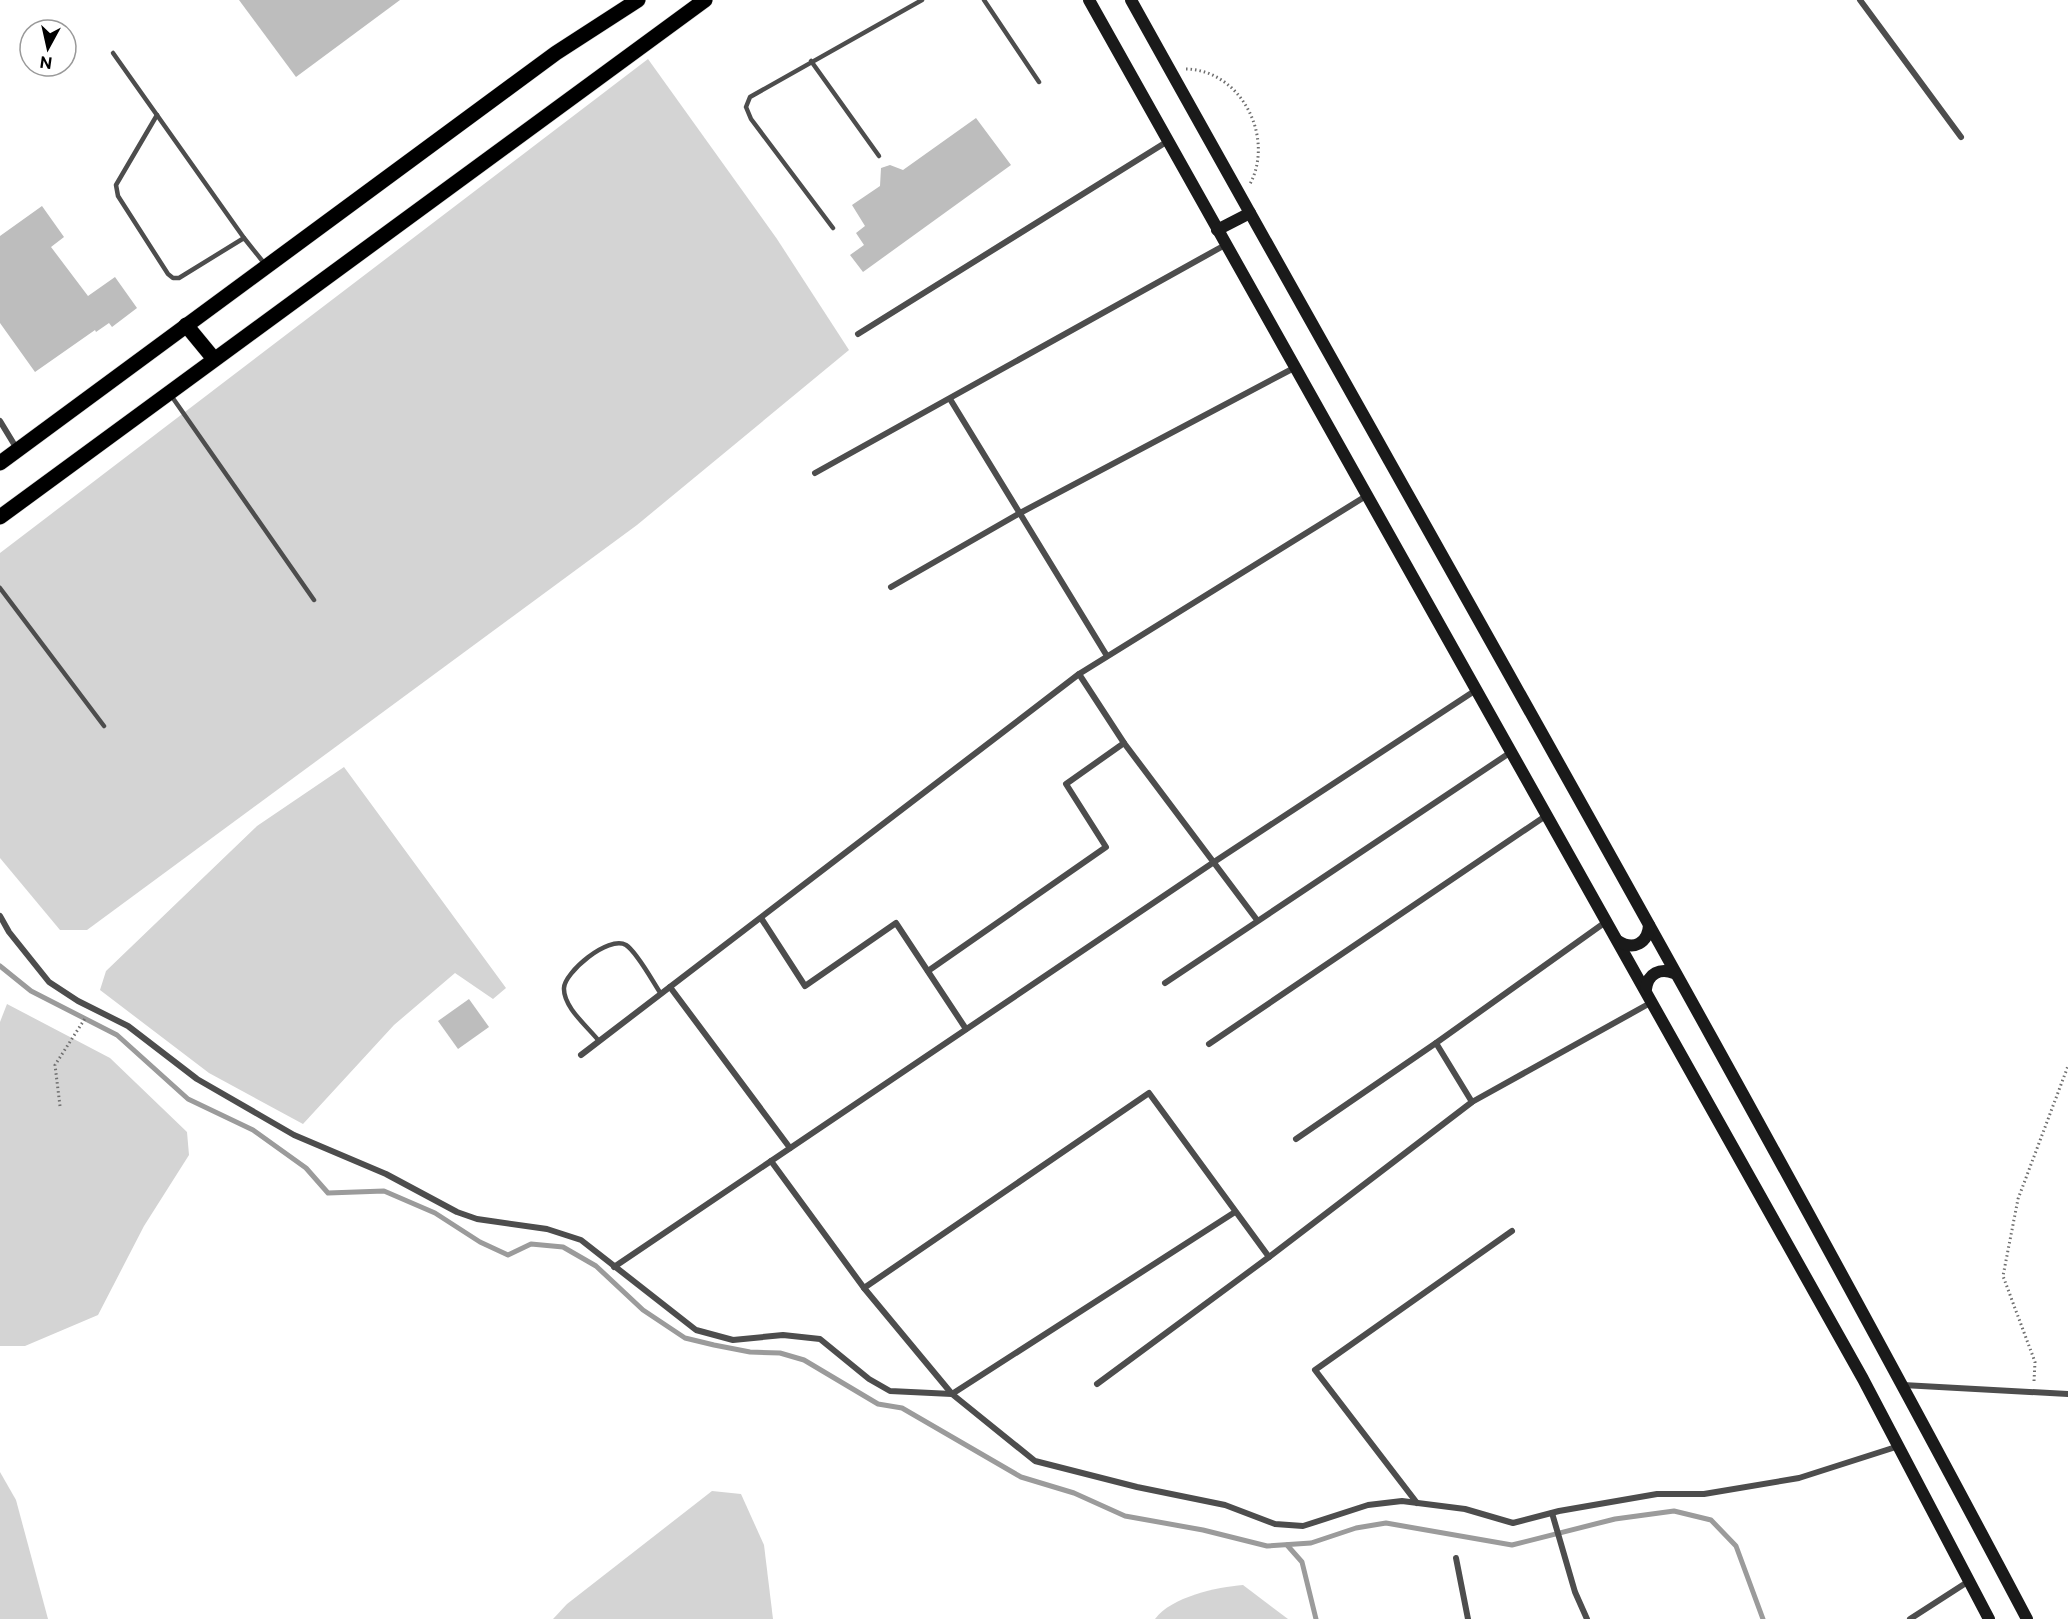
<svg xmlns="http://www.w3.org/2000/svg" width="2068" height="1619" font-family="'Public Sans',sans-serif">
	<rect width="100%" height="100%" fill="#fff"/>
	<!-- green -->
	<g fill="#d4d4d4">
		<polygon points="648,59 777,239 849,350 637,525 87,930 60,930 0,858 0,553"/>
		<polygon points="344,767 506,988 493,999 455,973 394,1025 303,1124 209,1073 100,990 106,971 257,826"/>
		<polygon points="7,1004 110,1058 187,1132 189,1155 144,1226 98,1315 25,1346 0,1346 0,1022"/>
		<polygon points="0,1472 16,1500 48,1619 0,1619"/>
		<polygon points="712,1491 741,1494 764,1545 773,1619 553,1619 567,1604"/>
		<path d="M1243,1585l45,34h-133c16,-22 62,-32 88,-34z"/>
	</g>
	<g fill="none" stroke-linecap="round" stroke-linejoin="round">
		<!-- stream -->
		<g stroke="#9b9b9b" stroke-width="5">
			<polyline points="0,966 31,991 117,1035 188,1099 253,1130 306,1168 328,1193 384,1191 435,1213 480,1242 508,1255 531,1244 563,1247 596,1266 643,1310 685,1338 714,1345 750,1352 780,1353 804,1360 878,1404 902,1408 1021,1477 1074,1493 1125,1516 1203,1530 1267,1546 1311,1543 1356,1528 1386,1523 1512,1545 1615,1519 1674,1511 1711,1520 1736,1546 1763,1619"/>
			<polyline points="1287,1545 1302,1562 1316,1619"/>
		</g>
	</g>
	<!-- building -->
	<g fill="#bdbdbd">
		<polygon points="239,0 400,0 296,77"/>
		<polygon points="976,118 1011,165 863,272 850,255 864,245 856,233 865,226 852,205 880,186 881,168 890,165 903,170"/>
		<polygon points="42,206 64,237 51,247 88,296 115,277 137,308 112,327 109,323 96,332 95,330 35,372 0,323 0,236"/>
		<polygon points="469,999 489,1027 458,1049 438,1021"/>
	</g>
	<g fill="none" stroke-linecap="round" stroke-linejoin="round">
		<!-- primary casing -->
		<g stroke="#dbdbdb" stroke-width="16">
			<g id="primary">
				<polyline points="186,325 214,359"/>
				<polyline points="0,463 556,53 638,0"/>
				<polyline points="0,517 705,0"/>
			</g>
		</g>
		<!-- path -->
		<g stroke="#6f6f6f" stroke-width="3" stroke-dasharray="1.5 3" stroke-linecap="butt">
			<path d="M1186,69c55,1 89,68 64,115"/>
			<polyline points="60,1106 55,1065 86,1017"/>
			<polyline points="2034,1381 2035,1362 2003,1276 2018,1199 2068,1066"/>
		</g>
		<!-- service -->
		<g stroke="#4d4d4d" stroke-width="4.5">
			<polyline points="984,0 1039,82"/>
			<polyline points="113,53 244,238"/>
			<polyline points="811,61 879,156"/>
			<polyline points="157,115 116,185 118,196 168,274 173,278 179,278 244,238 264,263"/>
			<polyline points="833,228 751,119 746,107 750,97 922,0"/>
			<polyline points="170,394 314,600"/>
			<polyline points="0,588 104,726"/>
			<path d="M599,1041c-11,-14 -36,-34 -35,-53 0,-15 44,-53 62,-43 11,7 27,37 35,49"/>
		</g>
		<!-- minor -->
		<g stroke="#4d4d4d" stroke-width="6">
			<polyline points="1860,0 1961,137"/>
			<polyline points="858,334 1168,141"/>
			<polyline points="950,399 1107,656"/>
			<polyline points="0,421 17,449"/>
			<polyline points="815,473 1225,245"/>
			<polyline points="891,587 1020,513 1294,368"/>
			<polyline points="1079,674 1124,743 1257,920"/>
			<polyline points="0,916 9,932 49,982 78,1001 128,1026 197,1079 294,1135 386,1174 457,1212 477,1219 547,1229 581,1240 696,1330 733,1340 783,1335 820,1339 869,1379 890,1391 952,1394 1035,1461 1137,1487 1225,1505 1275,1524 1303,1526 1368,1505 1402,1501 1465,1509 1513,1523 1559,1511 1657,1494 1704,1494 1799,1478 1899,1446"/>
			<polyline points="761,918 805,986 896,923 966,1029"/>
			<polyline points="928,971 1106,847 1066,784 1124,743"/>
			<polyline points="1165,983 1511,752"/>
			<polyline points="670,987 790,1148"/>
			<polyline points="1436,1043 1472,1102"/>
			<polyline points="1209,1044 1547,815"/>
			<polyline points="581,1055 1079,674 1366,496"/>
			<polyline points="1296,1139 1436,1043 1607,921"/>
			<polyline points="771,1161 864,1288 952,1394 1235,1212"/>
			<polyline points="614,1267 1214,862 1476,690"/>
			<polyline points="864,1288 1149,1093 1269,1257"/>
			<polyline points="1097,1384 1269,1257 1472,1102 1652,1002"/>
			<polyline points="1903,1385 2068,1394"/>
			<polyline points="1417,1503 1315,1370 1512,1231"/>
			<polyline points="1552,1513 1575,1592 1587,1619"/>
			<polyline points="1456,1558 1468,1619"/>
			<polyline points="1910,1619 1969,1581"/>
		</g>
		<!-- secondary -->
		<g stroke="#1a1a1a" stroke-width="12">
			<polyline points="1089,0 1863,1379 1989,1619"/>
			<path d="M1131,0c300,539 608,1074 896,1619"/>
			<polyline points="1217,230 1250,213"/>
			<path d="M1618,941c16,10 30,2 31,-16"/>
			<path d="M1646,989c2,-16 14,-21 28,-16"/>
		</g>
		<!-- primary -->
		<use href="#primary" stroke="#000" stroke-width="15"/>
	</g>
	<!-- north arrow -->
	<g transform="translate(48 48) rotate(188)"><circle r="28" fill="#ffffff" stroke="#999999" stroke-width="1.5"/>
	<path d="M0-4.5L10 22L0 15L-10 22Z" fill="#000000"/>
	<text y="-9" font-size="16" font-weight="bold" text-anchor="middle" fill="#000000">N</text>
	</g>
</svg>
